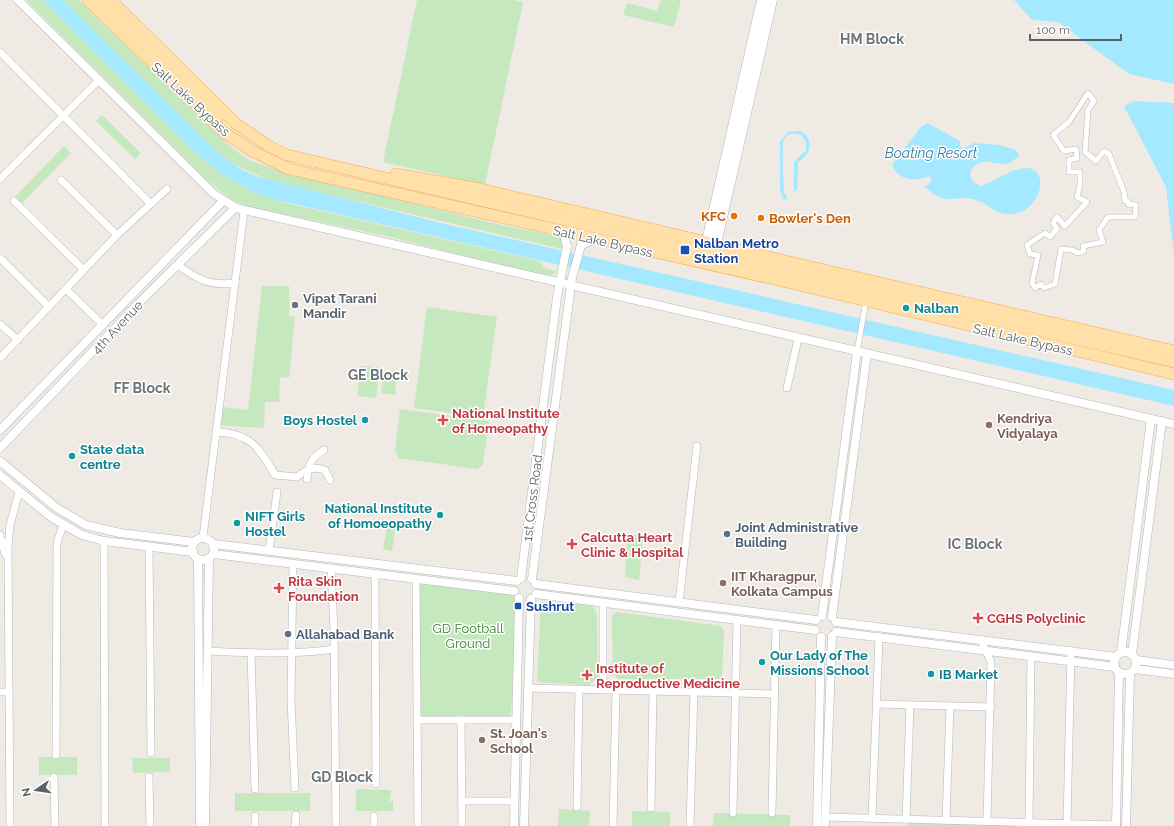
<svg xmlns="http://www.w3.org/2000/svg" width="1174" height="826" font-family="Raleway,sans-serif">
	<rect width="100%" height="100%" fill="#efeae3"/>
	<!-- green -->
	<g fill="#c6e8be">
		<path d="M26,0h17l156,156c31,27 52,37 91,48l245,56 6,2 2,6 14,3 -2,3 -12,2 -157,-40 -137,-29 -17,-7 -25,-20z"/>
		<path d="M63,0h16l153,148 17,12 28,10 216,53 62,13 7,4 3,7 -3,2 -271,-63c-28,-7 -50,-16 -73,-33z"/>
		<polygon points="417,0 514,0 523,2 485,185 383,162"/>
		<polygon points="661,0 681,0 674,27 623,15 627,3 657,11"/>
		<polygon points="102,115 141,153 135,159 96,121"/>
		<polygon points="64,146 71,153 22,203 15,197"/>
		<polygon points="262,286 289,286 289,316 295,317 289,378 280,377 279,402 265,402 264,428 219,425 222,407 248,410"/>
		<polygon points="427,307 497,317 483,417 414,408"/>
		<polygon points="360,366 380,367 376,398 357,396"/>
		<polygon points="384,371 397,372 395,395 381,393"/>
		<polygon points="400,409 489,421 483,465 477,469 399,458 395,450"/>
		<polygon points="387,527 395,529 392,551 383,549"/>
		<path d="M630,534l11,1 2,3 -4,42 -14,-3c1,-11 0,-36 5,-43z"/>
		<polygon points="420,582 511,593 516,602 511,717 420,716"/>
		<polygon points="541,602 592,605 597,614 598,677 590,684 586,685 537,682"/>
		<polygon points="617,612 721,626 724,632 722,679 617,679 613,672 612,622 612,616"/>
		<rect x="39" y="757" width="38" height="18"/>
		<polygon points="132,758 170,758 170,772 133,773"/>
		<polygon points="356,789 391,790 389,801 393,801 393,811 356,811"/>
		<rect x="235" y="793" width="75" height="18"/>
		<polygon points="559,809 590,811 589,826 558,826"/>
		<polygon points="632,811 670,812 670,826 632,826"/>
		<polygon points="714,813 790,815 790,826 713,826"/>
		<polygon points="908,820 1030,826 908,826"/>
	</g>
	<!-- water -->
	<g fill="#a4e9ff">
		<path d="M43,0h20l155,153 26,18 15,6 182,46 733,167v16l-902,-207c-30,-11 -49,-22 -73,-43z"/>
		<polygon points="1014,0 1174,0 1174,84 1129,74 1058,22 1032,20"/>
		<polygon points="1134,101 1174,103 1174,254 1166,187 1124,106"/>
		<path d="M927,123c4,2 31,16 33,19v4l2,3 12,-6 25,2 17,5 3,4 -1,3 -10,7c-14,1 -26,-9 -37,6 -2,9 2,13 10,16 13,-4 32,-18 45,-18 26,0 15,49 -20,46 -15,-2 -18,-11 -30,-14 -24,-7 -26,9 -51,-13l7,-6 -2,-4c-5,-1 -8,2 -12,2 -11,2 -24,-4 -26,-15l29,-37z"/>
		<path d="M800,131c8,3 13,14 7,23 -2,3 -7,6 -9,9l-1,26 -3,3v-30l12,-12v-8l-5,-7c-6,-2 -13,-2 -17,4 -3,7 0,45 0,54l3,4v4l-4,-3 -3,-8v-48l8,-10z"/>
	</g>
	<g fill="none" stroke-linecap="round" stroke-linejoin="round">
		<!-- pedestrian casing -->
		<g stroke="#b4b8bb" stroke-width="6">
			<g id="pedestrian">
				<polygon points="1088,93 1094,101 1088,110 1085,152 1096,161 1104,151 1109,154 1124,192 1125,201 1128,201 1128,204 1136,205 1135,217 1108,217 1099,230 1103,242 1083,246 1084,251 1078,253 1072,250 1061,249 1055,284 1044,288 1041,284 1035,288 1032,283 1038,255 1030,254 1027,245 1045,233 1050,237 1057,229 1053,223 1057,217 1065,226 1087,202 1077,197 1080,185 1080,172 1069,172 1069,160 1077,158 1076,149 1064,151 1053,135 1069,122"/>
				<polyline points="857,352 866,301"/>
			</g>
		</g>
		<!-- minor casing -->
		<g stroke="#b4b8bb" stroke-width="8">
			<g id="minor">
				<polyline points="0,52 151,204"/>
				<polyline points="0,179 99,80"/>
				<polyline points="61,180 117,235"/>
				<polyline points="14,201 84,270"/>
				<polyline points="0,258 49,307"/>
				<path d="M178,265c20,15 32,21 57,18"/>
				<polyline points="66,289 103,325"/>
				<polyline points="0,324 18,340"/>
				<polyline points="0,358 117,235 167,189"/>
				<polyline points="787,388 798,339"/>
				<path d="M216,432c34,1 43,15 59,43l22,2c9,-8 17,-11 28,-7l5,10"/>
				<path d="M307,479c2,-16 3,-20 17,-29"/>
				<polyline points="0,535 5,554"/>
				<polyline points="203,537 244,211"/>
				<polyline points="104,541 105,826"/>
				<polyline points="149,546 151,753"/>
				<polyline points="269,551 277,492"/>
				<polyline points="293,564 291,700 295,788"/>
				<polyline points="331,568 334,630 336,826"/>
				<polyline points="375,574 376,784"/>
				<polyline points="416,579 418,826"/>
				<polyline points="679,602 697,446"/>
				<polyline points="603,603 603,690"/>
				<polyline points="981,640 991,662 987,821"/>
				<path d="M208,651c42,2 85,4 127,-2"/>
				<polyline points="251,653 255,789"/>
				<polyline points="528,688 775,694"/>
				<polyline points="0,692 9,692"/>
				<polyline points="876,704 991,707"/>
				<polyline points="417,720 516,720"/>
				<polyline points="461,720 462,826"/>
				<polyline points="56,755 57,543 63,525"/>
				<polyline points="54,777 55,826"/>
				<polyline points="149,777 150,826"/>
				<polyline points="462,801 514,801"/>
				<polyline points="577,807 579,689"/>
				<polyline points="651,808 653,691"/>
				<polyline points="733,813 737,619"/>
				<polyline points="772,813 776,624"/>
				<polyline points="255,816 255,826"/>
				<polyline points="825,817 1116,825"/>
				<polyline points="872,818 879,637"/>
				<polyline points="906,819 910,705"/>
				<polyline points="946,820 950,706"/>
				<polyline points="1029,822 1031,656"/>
				<polyline points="1067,823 1071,651"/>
				<polyline points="10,826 8,547 10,525 19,492"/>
				<polyline points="295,826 296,815"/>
				<polyline points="374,826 374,816"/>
				<polyline points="613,826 616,690"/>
				<polyline points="690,826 694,692"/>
			</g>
		</g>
		<!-- tertiary casing -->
		<g stroke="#b4b8bb" stroke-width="9">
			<g id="tertiary">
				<polyline points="18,0 214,194 236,208 1174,424"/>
				<polyline points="0,430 223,201"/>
				<polyline points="0,448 139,303 235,208"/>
				<polyline points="0,461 57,508 86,525 120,533 194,542"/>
				<polyline points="0,475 51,517 82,535 104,541 193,552"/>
				<circle cx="203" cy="549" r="11"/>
				<polyline points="214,544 517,581"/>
				<polyline points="213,554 514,591"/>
				<polyline points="198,559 200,823"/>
				<polyline points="521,578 557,297 567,246 564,235 557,231"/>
				<polyline points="532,579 572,278 581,245 588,242 597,240"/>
				<polyline points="536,584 816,620"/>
				<polyline points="536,594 815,630"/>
				<polyline points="822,616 857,352"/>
				<polyline points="832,617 867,354"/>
				<polyline points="836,622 1116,657"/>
				<polyline points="836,632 1115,667"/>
				<circle cx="1125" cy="663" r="11"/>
				<polyline points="1121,653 1151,419"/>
				<polyline points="1132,654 1162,421"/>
				<polyline points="1136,660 1174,665"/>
				<polyline points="1135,669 1174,674"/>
				<polyline points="205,826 209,558"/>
				<polyline points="514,826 519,598"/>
				<polyline points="524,826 531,599"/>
				<polyline points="817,826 821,637"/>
				<polyline points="825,826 832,636"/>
				<polyline points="1116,826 1119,673"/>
				<polyline points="1126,826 1130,674"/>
			</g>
		</g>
		<!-- secondary casing -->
		<g stroke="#b2b8bc" stroke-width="11">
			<g id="secondary">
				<polyline points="705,250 762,0"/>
				<polyline points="714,252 772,0"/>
			</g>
		</g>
		<!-- primary casing -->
		<g stroke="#faaa51" stroke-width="12">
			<g id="primary">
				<polyline points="88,0 225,133 252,151 289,169 774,279 1174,374"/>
				<polyline points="101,0 218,117"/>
				<polyline points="111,0 235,123 267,145 287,155 1174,362"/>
				<polyline points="396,174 480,189 707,242"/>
				<polyline points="716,245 1174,351"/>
			</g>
		</g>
		<!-- pedestrian -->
		<use href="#pedestrian" stroke="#fff" stroke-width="5"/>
		<!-- minor -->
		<use href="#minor" stroke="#fff" stroke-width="7"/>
		<!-- tertiary -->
		<use href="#tertiary" stroke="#fff" stroke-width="8"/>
		<!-- secondary -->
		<use href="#secondary" stroke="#fff" stroke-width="10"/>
		<!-- primary -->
		<use href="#primary" stroke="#ffe0a9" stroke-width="11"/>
	</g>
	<!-- markers -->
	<g fill="#e8710a" stroke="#fff" stroke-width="1.5">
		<circle cx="734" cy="216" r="4"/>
		<circle cx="761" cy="218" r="4"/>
	</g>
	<g fill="#1a4fb4" stroke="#fff" stroke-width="1.5">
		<rect x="680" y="245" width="10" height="10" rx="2"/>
		<rect x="514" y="602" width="8" height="8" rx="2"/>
	</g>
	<circle fill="#6b7280" stroke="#fff" stroke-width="1.5" cx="295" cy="305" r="4"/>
	<g fill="#0f9aa8" stroke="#fff" stroke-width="1.5">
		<circle cx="906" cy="308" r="4"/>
		<circle cx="365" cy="420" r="4"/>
		<circle cx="72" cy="456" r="4"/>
		<circle cx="440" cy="515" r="4"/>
		<circle cx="237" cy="523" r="4"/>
		<circle cx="762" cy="662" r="4"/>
		<circle cx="931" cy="674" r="4"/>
	</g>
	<g fill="#e0444e" stroke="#fff" stroke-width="1.5">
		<path d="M441 414h4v4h4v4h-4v4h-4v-4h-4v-4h4z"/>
		<path d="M570 538h4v4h4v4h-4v4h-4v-4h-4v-4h4z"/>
		<path d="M277 582h4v4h4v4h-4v4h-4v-4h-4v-4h4z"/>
		<path d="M976 612h4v4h4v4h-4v4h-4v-4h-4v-4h4z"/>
		<path d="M585 669h4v4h4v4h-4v4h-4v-4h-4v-4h4z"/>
	</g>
	<g fill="#8d6e63" stroke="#fff" stroke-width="1.5">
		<circle cx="989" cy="425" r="4"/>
		<circle cx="723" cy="583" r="4"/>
		<circle cx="482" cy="740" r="4"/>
	</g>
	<g fill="#5c6f8a" stroke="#fff" stroke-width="1.5">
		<circle cx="727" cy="534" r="4"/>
		<circle cx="288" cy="634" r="4"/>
	</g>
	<g text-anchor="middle" stroke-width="3" stroke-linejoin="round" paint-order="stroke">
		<!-- street labels -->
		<g font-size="13" fill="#5b6265" stroke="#fff">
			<text transform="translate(191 99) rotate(43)" y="5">Salt Lake Bypass</text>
			<text transform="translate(603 241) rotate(13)" y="5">Salt Lake Bypass</text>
			<text transform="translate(117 327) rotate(-47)" y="5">4th Avenue</text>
			<text transform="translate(1023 339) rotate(13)" y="5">Salt Lake Bypass</text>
			<text transform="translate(532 498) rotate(-83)" y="5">1st Cross Road</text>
		</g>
		<!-- food labels -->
		<g font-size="13" font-weight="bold" fill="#c56008" stroke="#fff" text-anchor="end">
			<text x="726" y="221">KFC</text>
			<text x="769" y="223" text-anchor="start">Bowler's Den</text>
		</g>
		<!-- transit labels -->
		<g font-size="13" font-weight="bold" fill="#164399" stroke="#fff" text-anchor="start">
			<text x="694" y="248">Nalban Metro<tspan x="694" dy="15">Station</tspan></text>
			<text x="526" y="611">Sushrut</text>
		</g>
		<!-- worship labels -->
		<g font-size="13" font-weight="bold" fill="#5b616d" stroke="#fff" text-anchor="start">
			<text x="303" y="303">Vipat Tarani<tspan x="303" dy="15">Mandir</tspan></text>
		</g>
		<!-- culture labels -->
		<g font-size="13" font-weight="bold" fill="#0d838f" stroke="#fff" text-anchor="start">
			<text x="914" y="313">Nalban</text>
			<text x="357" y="425" text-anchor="end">Boys Hostel</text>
			<text x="80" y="454">State data<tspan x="80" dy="15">centre</tspan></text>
			<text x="432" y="513" text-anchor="end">National Institute<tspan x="432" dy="15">of Homoeopathy</tspan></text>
			<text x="245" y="521">NIFT Girls<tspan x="245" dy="15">Hostel</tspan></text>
			<text x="770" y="660">Our Lady of The<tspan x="770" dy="15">Missions School</tspan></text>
			<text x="939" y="679">IB Market</text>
		</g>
		<!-- health labels -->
		<g font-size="13" font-weight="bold" fill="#be3a42" stroke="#fff" text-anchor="start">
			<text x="452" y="418">National Institute<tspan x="452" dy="15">of Homeopathy</tspan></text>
			<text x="581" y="542">Calcutta Heart<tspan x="581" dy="15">Clinic &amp; Hospital</tspan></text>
			<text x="288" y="586">Rita Skin<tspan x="288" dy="15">Foundation</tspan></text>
			<text x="987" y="623">CGHS Polyclinic</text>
			<text x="596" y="673">Institute of<tspan x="596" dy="15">Reproductive Medicine</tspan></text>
		</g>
		<!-- education labels -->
		<g font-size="13" font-weight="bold" fill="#785e54" stroke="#fff" text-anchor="start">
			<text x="997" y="423">Kendriya<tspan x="997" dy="15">Vidyalaya</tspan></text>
			<text x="731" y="581">IIT Kharagpur,<tspan x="731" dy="15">Kolkata Campus</tspan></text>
			<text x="490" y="738">St. Joan's<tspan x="490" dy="15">School</tspan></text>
		</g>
		<!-- service labels -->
		<g font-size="13" font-weight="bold" fill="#4e5e75" stroke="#fff" text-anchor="start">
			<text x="735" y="532">Joint Administrative<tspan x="735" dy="15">Building</tspan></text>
			<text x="296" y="639">Allahabad Bank</text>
		</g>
		<!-- park labels -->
		<g font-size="13" fill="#3a822e" stroke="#fff">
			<text x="468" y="633">GD Football<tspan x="468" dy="15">Ground</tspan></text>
		</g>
		<!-- neighbourhood labels -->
		<g font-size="14" font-weight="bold" fill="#6c7477" stroke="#fff">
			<text x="872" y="44">HM Block</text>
			<text x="378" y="380">GE Block</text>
			<text x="142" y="393">FF Block</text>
			<text x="975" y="549">IC Block</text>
			<text x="342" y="782">GD Block</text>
		</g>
		<!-- water labels -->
		<g font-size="14" font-style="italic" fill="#337b9c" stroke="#fff">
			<text x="931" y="158">Boating Resort</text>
		</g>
	</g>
	<!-- north arrow -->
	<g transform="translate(36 790) rotate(257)" stroke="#ffffff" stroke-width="3" paint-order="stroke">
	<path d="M0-3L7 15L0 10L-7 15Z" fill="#5b6265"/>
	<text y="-6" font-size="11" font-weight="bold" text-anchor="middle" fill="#5b6265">N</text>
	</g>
	<!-- scale -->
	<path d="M1030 34v6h91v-6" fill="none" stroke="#5b6265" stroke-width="2"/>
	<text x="1036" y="34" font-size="12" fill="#5b6265" stroke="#ffffff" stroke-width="3" paint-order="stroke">100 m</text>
</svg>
